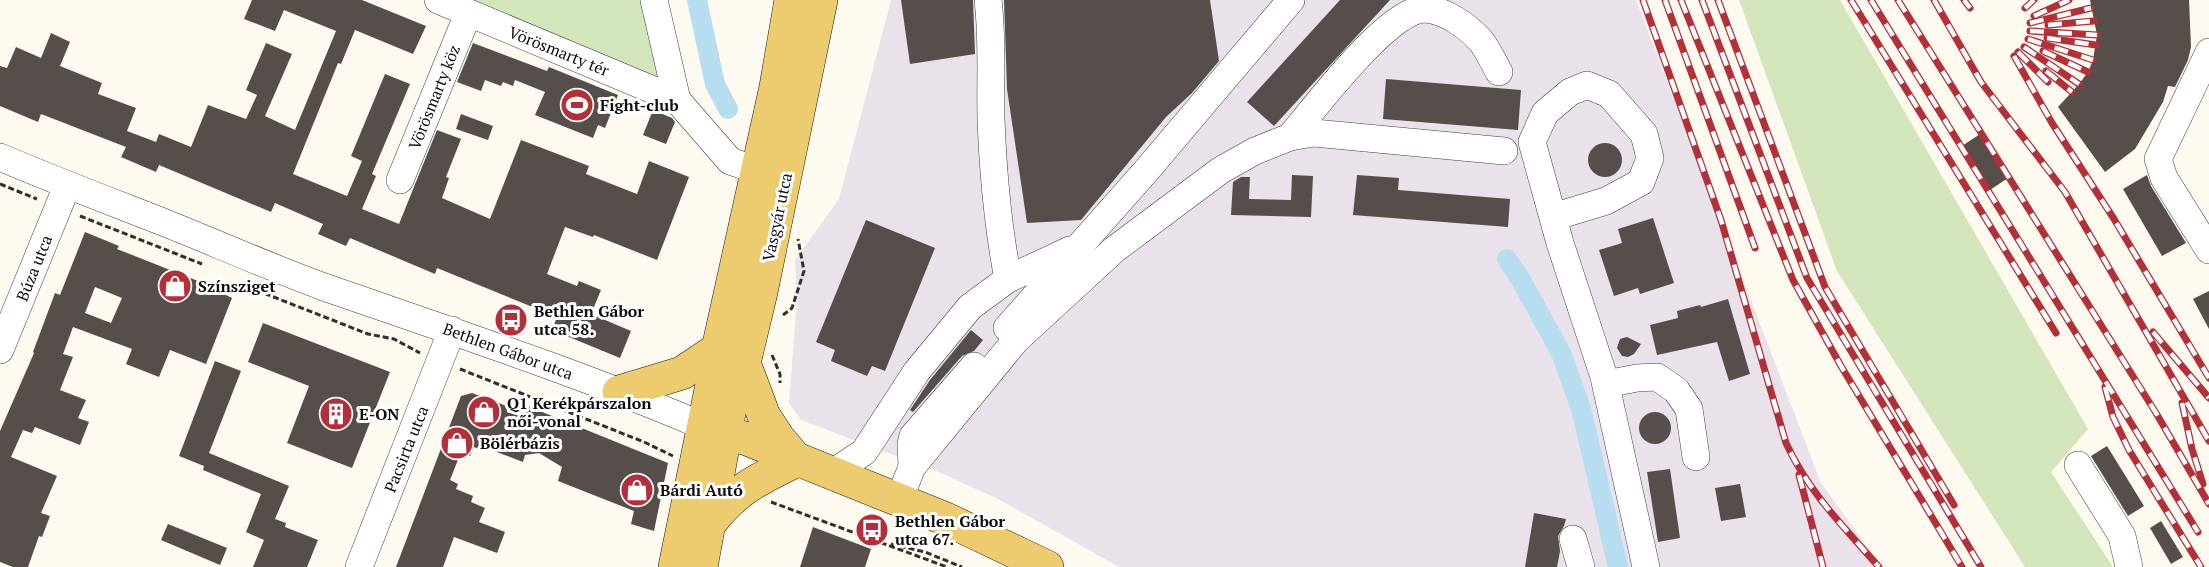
<svg xmlns="http://www.w3.org/2000/svg" width="2209" height="567" font-family="'PT Serif',serif">
	<rect width="100%" height="100%" fill="#fefaef"/>
	<!-- industrial -->
	<polygon fill="#eae2eb" points="891,0 1636,0 1821,483 1882,567 1119,567 998,499 941,473 801,420 789,403 797,299 795,260 839,199"/>
	<!-- green -->
	<g fill="#d2e5bb">
		<polygon points="455,0 654,0 677,100"/>
		<polygon points="1739,0 1840,0 2088,429 2051,472 2113,567 2025,567 1837,271"/>
	</g>
	<g fill="none" stroke-linecap="round" stroke-linejoin="round">
		<!-- canal -->
		<g stroke="#b7ddf1" stroke-width="20">
			<polyline points="697,0 715,84 728,109"/>
			<polyline points="1507,259 1521,280 1561,353 1581,408 1618,567"/>
		</g>
	</g>
	<!-- building -->
	<g fill="#554e4a" fill-rule="evenodd">
		<polygon points="252,0 362,0 426,26 413,54 355,30 341,64 338,63 293,174 347,196 362,161 351,156 385,74 410,84 372,174 376,176 362,209 399,224 437,130 461,139 446,177 449,178 442,198 490,219 521,140 589,166 586,174 637,194 649,161 689,177 657,260 594,235 593,237 565,227 547,274 577,286 579,281 601,290 591,314 631,331 620,358 552,330 557,317 437,268 435,274 350,238 346,246 318,234 323,224 275,203 271,212 159,165 156,172 121,157 126,147 41,114 38,122 0,106 0,66 7,68 16,47 41,58 51,33 70,42 60,66 102,83 98,94 136,108 127,131 156,142 159,134 191,147 208,105 246,119 257,95 246,90 266,43 292,54 265,116 295,130 336,31 284,10 275,31 244,19"/>
		<polygon points="901,0 973,0 975,54 910,64"/>
		<polygon points="1004,0 1210,0 1219,61 1192,93 1166,117 1081,220 1027,223 1007,89"/>
		<polygon points="1340,0 1390,0 1274,126 1247,102"/>
		<polygon points="2090,0 2189,0 2191,47 2188,60 2175,87 2168,86 2163,102 2135,149 2105,172 2058,107 2079,84 2088,72 2093,60 2097,35"/>
		<polygon points="473,43 547,71 549,67 618,95 605,128 598,125 593,138 535,115 545,92 515,80 513,86 503,82 501,86 485,80 481,91 457,82"/>
		<polygon points="1386,79 1521,90 1518,130 1383,119"/>
		<polygon points="653,110 672,118 675,122 666,144 643,135"/>
		<polygon points="461,114 493,126 488,140 456,129"/>
		<polygon points="1983,132 2011,176 1987,192 1959,148"/>
		<circle cx="1605" cy="160" r="17"/>
		<polygon points="1292,175 1313,176 1311,217 1231,215 1233,182 1241,177 1250,177 1249,199 1291,200"/>
		<polygon points="1357,175 1399,178 1398,190 1510,199 1508,227 1353,215"/>
		<polygon points="2147,175 2151,186 2186,243 2162,256 2123,189"/>
		<polygon points="1653,218 1674,283 1640,294 1638,288 1614,296 1599,250 1622,243 1618,229"/>
		<polygon points="866,220 935,248 885,371 872,366 867,376 831,361 835,350 816,342"/>
		<path d="M85,232l34,14 -2,3 81,32 34,17 -26,66 -36,-14 -11,27 -33,-13 6,-15 -59,-22 -10,27 10,3 -13,33 26,10 -8,18 11,4 -9,23 -45,-18 -3,6 -9,-3 -12,27 46,19 -16,37 9,3 -8,21 -3,-1 -11,31h-15l-13,-5v-131l34,-78 -1,-1 22,-59 5,2zM95,287l27,11 -11,25 -26,-10z"/>
		<polygon points="2209,291 2209,329 2193,299"/>
		<polygon points="1728,299 1750,374 1729,381 1717,342 1657,355 1650,325 1678,318 1677,311 1700,305 1701,307"/>
		<polygon points="263,323 390,372 352,468 287,443 309,386 248,362"/>
		<polygon points="971,330 983,340 974,351 962,356 913,412 910,410 930,380"/>
		<polygon points="1627,337 1641,344 1634,354 1628,357 1622,356 1617,348 1620,339"/>
		<polygon points="215,361 241,371 209,453 289,486 275,519 286,523 285,527 318,540 307,567 253,567 264,540 246,532 261,494 203,470 204,466 179,456"/>
		<polygon points="472,393 517,410 520,403 668,463 654,531 631,524 634,511 558,481 562,467 539,453 525,455 523,462 486,448 485,452 474,447 470,456 461,452 450,480 458,484 456,489 473,496 471,502 485,508 479,522 505,532 497,553 454,537 443,567 396,567 461,396"/>
		<circle cx="1655" cy="428" r="16"/>
		<polygon points="2107,446 2144,506 2128,516 2091,456"/>
		<polygon points="1670,469 1680,538 1658,542 1647,472"/>
		<polygon points="1740,484 1746,517 1721,521 1715,488"/>
		<polygon points="1534,513 1566,519 1564,526 1558,536 1560,551 1557,567 1525,567"/>
		<polygon points="2161,521 2183,557 2171,564 2150,528"/>
		<polygon points="168,524 227,548 220,565 161,540"/>
		<polygon points="813,527 871,549 865,567 800,567"/>
	</g>
	<g fill="none" stroke-linecap="round" stroke-linejoin="round">
		<!-- minor casing -->
		<g stroke="#404040" stroke-width="28">
			<g id="minor">
				<polyline points="438,0 677,100 730,161 756,170"/>
				<polyline points="654,0 677,100"/>
				<path d="M988,0c5,40 2,79 3,119 2,53 7,108 17,160"/>
				<polyline points="2209,52 2158,159 2164,178 2209,250"/>
				<path d="M1290,137c24,-28 99,-129 135,-128 20,1 42,17 55,31 8,9 13,22 19,32"/>
				<path d="M0,157c56,24 112,45 168,67 52,21 104,44 156,63 127,44 255,86 379,139"/>
				<polyline points="400,180 468,14"/>
				<polyline points="1553,217 1606,201 1641,182 1650,158 1644,134 1609,94 1587,85 1570,92 1545,113 1532,142 1560,243 1604,377 1646,567"/>
				<polyline points="1007,328 1146,171 1291,0"/>
				<polyline points="0,350 67,186"/>
				<polyline points="1606,384 1637,378 1657,377 1676,390 1689,409 1696,457"/>
				<polyline points="2078,465 2122,536 2129,567"/>
				<polyline points="912,467 911,444 913,436 974,366"/>
				<polyline points="832,473 864,452 917,371 970,307 1008,279 1070,250"/>
				<polyline points="899,500 912,467 1016,340 1115,249 1221,170 1255,151 1290,137 1314,133 1504,151"/>
				<polyline points="1573,539 1581,567"/>
				<polyline points="359,567 452,330"/>
			</g>
		</g>
		<!-- major casing -->
		<g stroke="#1e1e1e" stroke-width="34">
			<g id="major">
				<polyline points="744,363 764,416 779,439 795,458"/>
				<polyline points="619,392 682,373 718,349"/>
				<polyline points="705,426 747,439 899,500 946,519 1047,567"/>
				<path d="M710,523c27,-35 49,-44 87,-63"/>
				<polyline points="675,567 712,385 718,349 776,87 791,0"/>
				<polyline points="701,567 731,402 744,363 761,292 821,0"/>
			</g>
		</g>
		<!-- path -->
		<g stroke="#2f2f2f" stroke-width="3" stroke-dasharray="6 3" stroke-linecap="butt">
			<polyline points="0,184 37,199"/>
			<polyline points="80,216 202,264"/>
			<polyline points="250,283 266,294 368,334 394,339 420,353"/>
			<polyline points="783,315 792,308 804,271 798,239"/>
			<polyline points="772,355 780,374 780,383"/>
			<polyline points="460,369 644,442 673,456"/>
			<polyline points="771,502 947,567"/>
			<polyline points="891,544 925,552 962,567"/>
		</g>
		<!-- minor -->
		<use href="#minor" stroke="#fff" stroke-width="27"/>
		<!-- major -->
		<use href="#major" stroke="#edcb6f" stroke-width="33"/>
		<!-- rail casing -->
		<g stroke="#b2303a" stroke-width="7">
			<g id="rail">
				<path d="M1643,0l78,220 65,223c23,50 58,84 93,124"/>
				<polyline points="1665,0 1755,248"/>
				<polyline points="1681,0 1793,280 1841,366 1962,567"/>
				<polyline points="1702,0 1807,278 1981,567"/>
				<polyline points="1718,0 1825,287 1954,505"/>
				<polyline points="1851,0 2056,333"/>
				<polyline points="1871,0 2198,532"/>
				<polyline points="1898,0 2156,413 2209,504"/>
				<polyline points="1934,0 1981,82 2065,192 2209,441"/>
				<polyline points="1964,0 1970,8"/>
				<polyline points="2025,8 2034,0"/>
				<polyline points="2034,16 2069,0"/>
				<polyline points="2030,23 2091,8"/>
				<polyline points="2048,25 2094,21"/>
				<polyline points="2030,31 2097,35"/>
				<polyline points="2047,38 2096,45"/>
				<polyline points="2028,39 2093,60"/>
				<polyline points="2024,47 2079,84"/>
				<polyline points="2043,51 2088,72"/>
				<polyline points="2018,52 2048,82"/>
				<polyline points="2014,56 2052,123 2114,219 2209,378"/>
				<polyline points="2046,71 2072,92"/>
				<polyline points="2153,332 2209,398"/>
				<polyline points="2105,387 2113,417 2129,450 2201,567"/>
				<polyline points="2182,403 2192,449 2203,484"/>
				<polyline points="1799,475 1823,567"/>
			</g>
		</g>
		<!-- rail -->
		<use href="#rail" stroke="#fff" stroke-width="4.5" stroke-dasharray="14" stroke-linecap="butt"/>
	</g>
	<!-- icons -->
	<defs>
		<g id="stadium-disc" transform="scale(1.725)"><circle r="9.5" fill="#b2303a" stroke="#fff"/><path d="M0-5a6.5 5 0 1 0 0 10a6.5 5 0 1 0 0-10ZM-3.5-1.8h7v3.6h-7Z" fill="#fff"/></g>
		<g id="shop-disc" transform="scale(1.725)"><circle r="9.5" fill="#b2303a" stroke="#fff"/><path d="M-5-2.5h2.3a2.7 3.5 0 0 1 5.4 0H5L5.5 6h-11ZM-1.5-2.5h3a1.5 2.3 0 0 0-3 0Z" fill="#fff"/></g>
		<g id="bus-disc" transform="scale(1.725)"><circle r="9.5" fill="#b2303a" stroke="#fff"/><path d="M-5-6H5V4H4V6H2V4H-2V6H-4V4H-5ZM-3.5-4V0h7V-4ZM-3.5 1.2v1.5H-2V1.2ZM2 1.2v1.5H3.5V1.2Z" fill="#fff"/></g>
		<g id="building-disc" transform="scale(1.725)"><circle r="9.5" fill="#b2303a" stroke="#fff"/><path d="M-4-6H4V6H1V3H-1V6H-4ZM-2.5-4.3h1.7v1.8h-1.7ZM.8-4.3h1.7v1.8H.8ZM-2.5-1h1.7V.8h-1.7ZM.8-1h1.7V.8H.8Z" fill="#fff"/></g>
	</defs>
	<g fill-rule="evenodd">
		<use href="#stadium-disc" x="577" y="105"/>
		<use href="#shop-disc" x="175" y="286"/>
		<use href="#bus-disc" x="511" y="320"/>
		<use href="#shop-disc" x="484" y="412"/>
		<use href="#building-disc" x="336" y="414"/>
		<use href="#shop-disc" x="457" y="443"/>
		<use href="#shop-disc" x="637" y="490"/>
		<use href="#bus-disc" x="872" y="530"/>
	</g>
	<g text-anchor="middle" stroke-width="6" stroke-linejoin="round" paint-order="stroke">
		<!-- street labels -->
		<g font-size="16" fill="#0d0d0d" stroke="#fff">
			<text transform="translate(559 51) rotate(22)" y="6">Vörösmarty tér</text>
			<text transform="translate(434 97) rotate(-68)" y="6">Vörösmarty köz</text>
			<text transform="translate(777 217) rotate(-78)" y="6">Vasgyár utca</text>
			<text transform="translate(34 268) rotate(-68)" y="6">Búza utca</text>
			<text transform="translate(508 351) rotate(20)" y="6">Bethlen Gábor utca</text>
			<text transform="translate(406 449) rotate(-68)" y="6">Pacsirta utca</text>
		</g>
		<!-- poi labels -->
		<g font-size="16" font-weight="bold" fill="#0d0d0d" stroke="#fff" text-anchor="start">
			<text x="600" y="111">Fight-club</text>
			<text x="198" y="292">Színsziget</text>
			<text x="534" y="317">Bethlen Gábor<tspan x="534" dy="18">utca 58.</tspan></text>
			<text x="507" y="409">Q1 Kerékpárszalon<tspan x="507" dy="18">női-vonal</tspan></text>
			<text x="359" y="420">E-ON</text>
			<text x="480" y="449">Bölérbázis</text>
			<text x="660" y="496">Bárdi Autó</text>
			<text x="895" y="527">Bethlen Gábor<tspan x="895" dy="18">utca 67.</tspan></text>
		</g>
	</g>
</svg>
